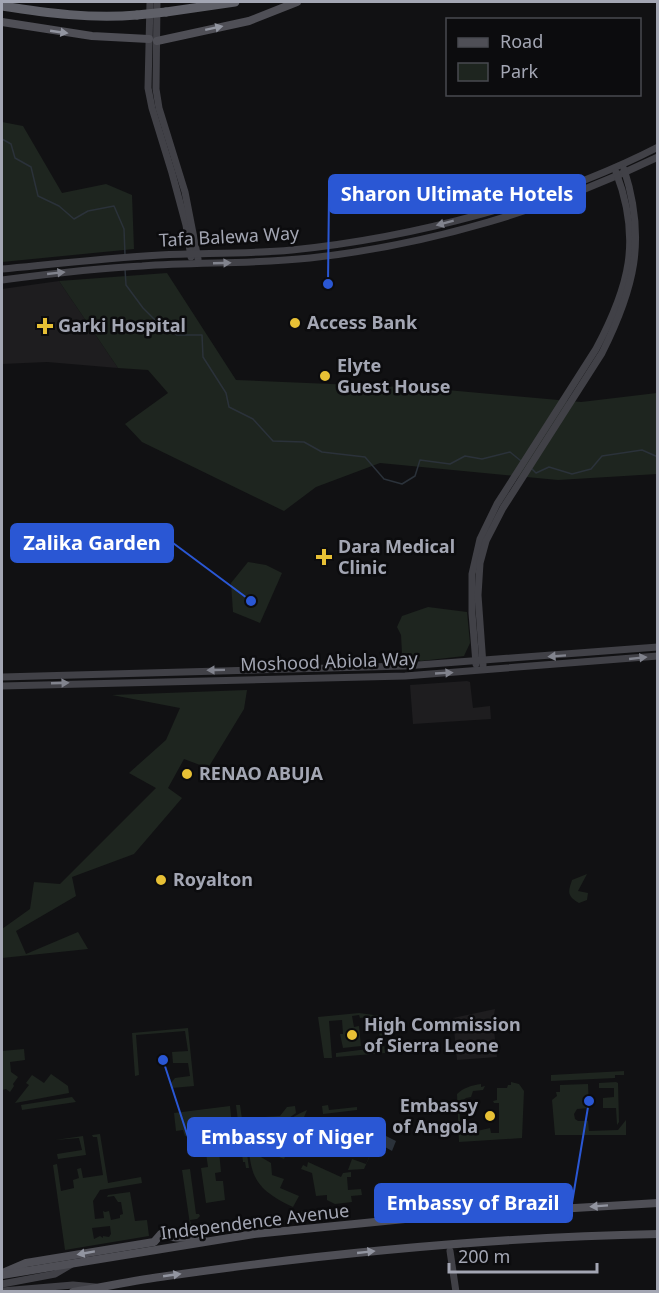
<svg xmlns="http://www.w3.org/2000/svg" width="659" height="1293" font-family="'Noto Sans',sans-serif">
	<rect width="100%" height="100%" fill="#111113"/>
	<!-- built -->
	<g fill="#1e1d1f">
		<polygon points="59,281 118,368 47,362 2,364 2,289"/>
		<polygon points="467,681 470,682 473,708 490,706 491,719 413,724 410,685"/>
		<polygon points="495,1009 493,1021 497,1057 457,1060 453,1018"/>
	</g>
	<!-- green -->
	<g fill="#1e251f" fill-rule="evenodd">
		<polygon points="2,122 23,126 62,193 106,184 132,195 134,249 2,262"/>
		<polygon points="167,273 236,380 425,388 581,402 657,393 657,474 558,480 380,463 316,487 284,511 142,442 125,424 168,393 148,370 118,368 59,281"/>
		<polygon points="248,562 266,565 282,573 260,623 233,612 231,583"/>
		<polygon points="428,607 467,612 470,643 464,656 421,661 402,653 401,635 397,627 402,616"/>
		<polygon points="247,690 244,709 208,768 184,759 168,788 182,798 134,854 72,877 76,896 16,931 26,954 78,932 88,949 2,958 2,929 30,909 34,882 60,884 156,788 129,773 166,740 180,708 112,695"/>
		<path d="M587,874l-9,17 10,2 -1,7 -8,3c-12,-7 -11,-11 -7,-23z"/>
		<polygon points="359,1013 381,1016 385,1053 336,1057 336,1053 368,1049 368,1044 371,1044 372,1047 381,1046 378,1023 370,1024 369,1017 360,1018 359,1015 352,1016 354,1027 359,1026 361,1046 343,1048 340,1034 343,1034 342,1020 329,1021 332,1058 324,1058 318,1017"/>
		<polygon points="188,1028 194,1086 172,1088 171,1083 175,1078 190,1076 188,1063 173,1063 172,1052 188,1051 185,1031 136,1035 139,1075 135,1076 132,1033"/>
		<polygon points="24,1049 25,1060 10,1062 11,1072 18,1077 13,1084 14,1086 10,1092 6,1089 2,1090 2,1051"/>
		<polygon points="624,1071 624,1075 615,1075 615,1078 551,1081 551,1075"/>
		<polygon points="51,1074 68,1086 69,1093 15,1103 29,1085 26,1083 32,1075 44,1083"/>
		<path d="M511,1082l8,2 5,7 -2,47 -63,4 -2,-48c6,-6 15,-9 24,-10v3l4,-1 -2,4 -10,1 -2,6 -5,1 -7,6 2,28h9l1,-4h5l1,3 13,-3 1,5h8v-30h-5l-1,-2 4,-1v-12h10l1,-3h3z"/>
		<polygon points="616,1082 618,1083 619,1122 617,1125 616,1108 603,1108 603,1098 614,1097 614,1088 599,1088 599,1083"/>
		<polygon points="588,1084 589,1108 577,1109 574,1114 575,1119 578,1121 588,1121 589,1131 618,1130 626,1120 626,1135 555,1135 552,1100 557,1096 556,1092 560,1092 560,1085"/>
		<polygon points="72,1097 76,1102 22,1110 21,1105"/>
		<polygon points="236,1105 240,1105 249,1168 246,1168 245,1162 243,1162"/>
		<polygon points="328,1105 329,1110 357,1107 357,1110 323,1114 322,1106"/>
		<polygon points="230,1106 233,1136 220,1138 218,1129 194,1132 194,1134 185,1136 183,1130 176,1131 174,1113"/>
		<path d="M295,1106l1,7 -24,17 -12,19 -8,-2 2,6 17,10 1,12 12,4 -4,9 19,8 -6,11c-47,-22 -41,-37 -47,-83l18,-7 16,-1 7,-9z"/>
		<path d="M307,1110l-17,41h-2l-4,8 -22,-9c10,-19 26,-32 45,-40z"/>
		<path d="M100,1134l8,49 33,-6 1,6 -42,7 -7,11 2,18 9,-1 -1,-7 2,1 4,-1 2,9 9,-2v-3l3,-1 -2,-12h-3l-4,-6 -7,1 1,-2 22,-3 5,29 12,-1 2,16 -84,14 -12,-85 4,-1 4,27 13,-3 -1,-8 6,-2 -2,-9 4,-1 2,10 20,-3 -6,-38h-4l-1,-2zM110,1226l1,8 -2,3 -6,-1v2l-3,-2 -6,3 -2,-11z"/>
		<polygon points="83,1136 86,1155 58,1159 57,1154 82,1150 79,1138 55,1140"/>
		<polygon points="375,1139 377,1140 364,1169 348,1170 352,1159 366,1164 375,1143 373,1142"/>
		<polygon points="219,1151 221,1172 215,1173 216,1181 223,1181 225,1200 206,1203 201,1168 208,1167 206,1153"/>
		<polygon points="308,1162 341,1177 343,1173 351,1172 351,1177 347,1177 348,1190 361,1189 362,1195 351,1196 352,1202 335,1204 327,1200 327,1195 316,1196 312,1173 301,1169 303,1165 307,1167"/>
		<polygon points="190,1169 196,1214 199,1214 200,1216 197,1219 190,1220 191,1224 195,1224 195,1229 252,1221 252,1216 255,1216 256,1222 191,1231 182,1170"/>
		<polygon points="322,1209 331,1213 295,1217 298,1212"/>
	</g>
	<!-- water -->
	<polygon fill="#2b323a" points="384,1135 396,1141 392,1151 385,1147 382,1155 376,1153"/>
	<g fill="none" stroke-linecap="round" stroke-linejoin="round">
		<!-- stream -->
		<g stroke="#2b323a" stroke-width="1.5">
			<polyline points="2,139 11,144 15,158 31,167 38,196 59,206 74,219 88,211 114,206 124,229 125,255"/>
			<polyline points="125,269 126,285 143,308 159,324 177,335 202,335 203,357 226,393 229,407 253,419 273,441 304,442 322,452 365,457 384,479 402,484 415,476 420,460 450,464 465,456 482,459 510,452 521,461"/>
			<polyline points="532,469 536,473 549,467 572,474 591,469 602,456 642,450 658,457"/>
		</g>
		<!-- secondary -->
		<g stroke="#414147" stroke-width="7">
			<polyline points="150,2 148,88 152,108 172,173 186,225 191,257"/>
			<polyline points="157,2 156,89 159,108 185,192 198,259"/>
			<path d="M2,269c52,-5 105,-11 158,-14 44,-2 88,-1 132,-5 119,-12 259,-48 366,-103"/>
			<path d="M2,280c46,-6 93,-12 140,-14 56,-4 112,-2 168,-8 119,-13 240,-49 348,-101"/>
			<path d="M476,664l-4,-51v-39l8,-35 17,-35 99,-155c33,-62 46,-109 20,-177"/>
			<path d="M483,665l-5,-70 2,-32 6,-22 17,-33 99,-155c32,-64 45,-113 22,-184"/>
			<polyline points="2,677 405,666 658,647"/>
			<polyline points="2,686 405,676 658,656"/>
			<polyline points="450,1251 456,1292"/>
			<polyline points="2,1284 55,1274 72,1264"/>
			<polyline points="2,1291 73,1285 95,1287"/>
		</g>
		<!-- primary -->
		<g stroke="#4f4f56" stroke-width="8">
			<polyline points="2,22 92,36 149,39"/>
			<polyline points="157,41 249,21 297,2"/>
			<path d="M5,1272l21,-9 128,-21 7,-8c14,7 28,1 42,6"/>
			<polyline points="2,1275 254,1234 425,1217 658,1203"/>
			<path d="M73,1292c31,-5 63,-12 94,-16 163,-23 326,-39 491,-42"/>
		</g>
		<!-- highway -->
		<g stroke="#5f6068" stroke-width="9">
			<path d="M2,6c45,7 89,13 135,9"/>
			<polyline points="166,12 235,2"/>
		</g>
		<!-- highway-bridge -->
		<polyline stroke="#5f6068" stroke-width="9" points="137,15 166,12"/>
	</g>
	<!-- one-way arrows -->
	<defs><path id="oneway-solid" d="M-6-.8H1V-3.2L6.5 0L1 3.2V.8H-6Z" transform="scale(1.5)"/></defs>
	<g fill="#9295a0">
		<use href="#oneway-solid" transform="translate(214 28) rotate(-12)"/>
		<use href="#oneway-solid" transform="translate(59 32) rotate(8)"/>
		<use href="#oneway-solid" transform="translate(599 1206) rotate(176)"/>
		<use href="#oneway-solid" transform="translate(366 1252) rotate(-6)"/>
		<use href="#oneway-solid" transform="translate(86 1253) rotate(170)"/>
		<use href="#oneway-solid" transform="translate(172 1275) rotate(-8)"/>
	</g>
	<g fill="#81838d">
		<use href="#oneway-solid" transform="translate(445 223) rotate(165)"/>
		<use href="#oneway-solid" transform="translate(222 263) rotate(-2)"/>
		<use href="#oneway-solid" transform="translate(56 273) rotate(-6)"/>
		<use href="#oneway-solid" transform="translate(557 656) rotate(176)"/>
		<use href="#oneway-solid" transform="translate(638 658) rotate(-6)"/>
		<use href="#oneway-solid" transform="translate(216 670) rotate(179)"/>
		<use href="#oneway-solid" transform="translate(444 673) rotate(-3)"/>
		<use href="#oneway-solid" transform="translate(60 683) rotate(-2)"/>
	</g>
	<!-- markers -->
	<g fill="#e7c035" stroke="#0c0c0e" stroke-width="2">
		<circle cx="295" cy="323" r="6"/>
		<path d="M42 317h6v6h6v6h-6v6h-6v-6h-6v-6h6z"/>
		<circle cx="325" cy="376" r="6"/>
		<path d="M321 548h6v6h6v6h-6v6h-6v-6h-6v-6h6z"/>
		<circle cx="187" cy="774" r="6"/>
		<circle cx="161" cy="880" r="6"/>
		<circle cx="352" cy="1035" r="6"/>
		<circle cx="490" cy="1116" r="6"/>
	</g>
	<g text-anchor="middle" stroke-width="5" stroke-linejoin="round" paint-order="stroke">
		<!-- street labels -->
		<g font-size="18" fill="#a3a6b3" stroke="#0c0c0e">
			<text transform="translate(229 237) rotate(-3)" y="6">Tafa Balewa Way</text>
			<text transform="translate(329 662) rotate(-2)" y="6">Moshood Abiola Way</text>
			<text transform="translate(255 1222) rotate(-7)" y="6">Independence Avenue</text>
		</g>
		<!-- poi labels -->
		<g font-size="18" font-weight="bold" fill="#a3a6b3" stroke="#0c0c0e" text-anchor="start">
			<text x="307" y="329">Access Bank</text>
			<text x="58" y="332">Garki Hospital</text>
			<text x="337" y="372">Elyte<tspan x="337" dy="21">Guest House</tspan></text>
			<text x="338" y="553">Dara Medical<tspan x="338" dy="21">Clinic</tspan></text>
			<text x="199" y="780">RENAO ABUJA</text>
			<text x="173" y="886">Royalton</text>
			<text x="364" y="1031">High Commission<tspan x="364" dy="21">of Sierra Leone</tspan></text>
			<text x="478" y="1112" text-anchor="end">Embassy<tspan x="478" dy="21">of Angola</tspan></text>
		</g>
	</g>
	<!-- callouts -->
	<path fill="none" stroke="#2a57d4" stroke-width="2" d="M328 284L329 194M251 601L173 543M163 1060L188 1137M589 1101L572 1203"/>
	<g fill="#2a57d4" stroke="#0c0c0e" stroke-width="2">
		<circle cx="328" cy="284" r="6"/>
		<circle cx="251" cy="601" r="6"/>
		<circle cx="163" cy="1060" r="6"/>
		<circle cx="589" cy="1101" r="6"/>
	</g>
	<g fill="#2a57d4" stroke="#2a57d4" stroke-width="2">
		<rect x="329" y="175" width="256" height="38" rx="6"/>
		<rect x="11" y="524" width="162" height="38" rx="6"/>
		<rect x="188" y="1118" width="197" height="38" rx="6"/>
		<rect x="375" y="1184" width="197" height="38" rx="6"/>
	</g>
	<g font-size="20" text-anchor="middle" font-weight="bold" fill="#fff">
		<text x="457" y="201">Sharon Ultimate Hotels</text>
		<text x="92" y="550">Zalika Garden</text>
		<text x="287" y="1144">Embassy of Niger</text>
		<text x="473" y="1210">Embassy of Brazil</text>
	</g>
	<!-- border -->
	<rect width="659" height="1293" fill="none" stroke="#a3a6b3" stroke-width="6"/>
	<!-- legend -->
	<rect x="446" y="18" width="195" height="78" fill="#0c0c0e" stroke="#484a50" stroke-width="1.5"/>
	<rect x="458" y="38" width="30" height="9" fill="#4f4f56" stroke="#484a50" stroke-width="1.5"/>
	<text x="500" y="48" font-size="18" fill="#a3a6b3">Road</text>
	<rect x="458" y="63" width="30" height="18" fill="#1e251f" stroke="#484a50" stroke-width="1.5"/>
	<text x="500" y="78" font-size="18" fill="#a3a6b3">Park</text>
	<!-- scale -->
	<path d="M449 1263v9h148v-9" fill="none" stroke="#a3a6b3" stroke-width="3"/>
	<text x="458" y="1263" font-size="18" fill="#a3a6b3" stroke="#0c0c0e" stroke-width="4.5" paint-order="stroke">200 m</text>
</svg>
